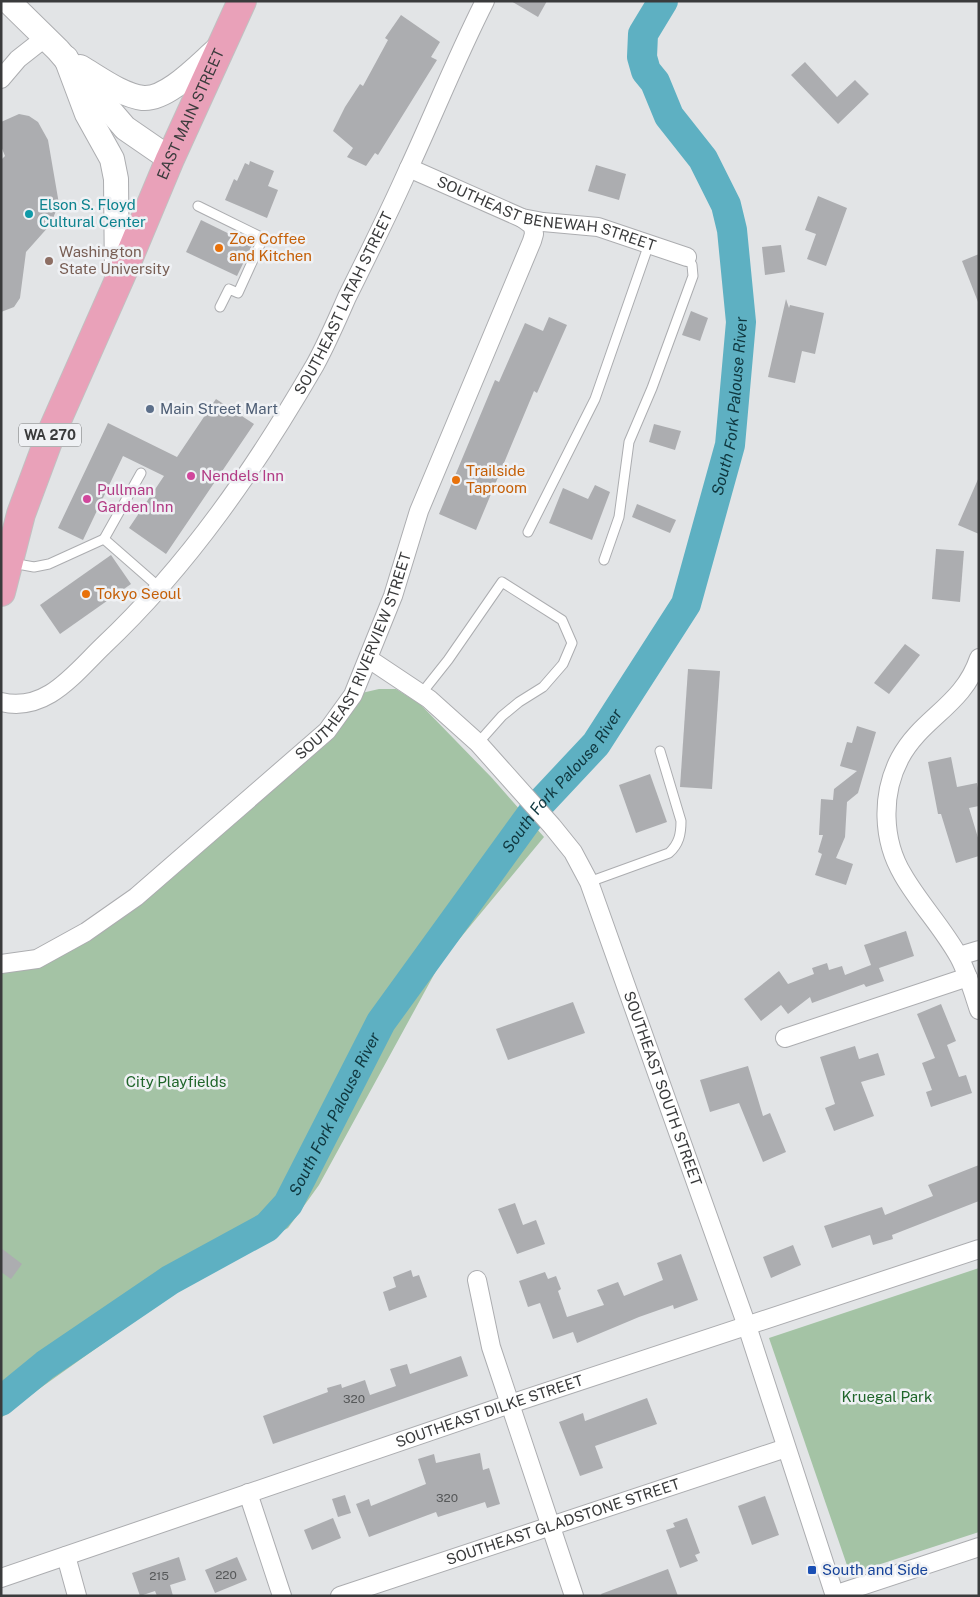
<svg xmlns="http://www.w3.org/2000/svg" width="980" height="1597" font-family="'Public Sans',sans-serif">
	<rect width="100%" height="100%" fill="#e2e4e6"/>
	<!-- green -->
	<g fill="#a4c3a5">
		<polygon points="379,689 396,689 420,704 492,778 544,837 442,960 319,1185 288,1228 188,1283 39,1389 1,1418 1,966 37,959 136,897 353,695"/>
		<polygon points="979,1268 979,1532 850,1574 769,1338"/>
	</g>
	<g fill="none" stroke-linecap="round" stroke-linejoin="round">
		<!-- river -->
		<path stroke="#5eb0c2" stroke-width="30" id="s1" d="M1,1401l44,-36 125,-85 97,-53 21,-23 93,-182 155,-214 60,-64 90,-140 44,-159 11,-123 -9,-92 -6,-25 -23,-46 -34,-43 -14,-34 -9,-11 -4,-14 1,-23 20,-33"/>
	</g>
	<!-- building -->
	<g fill="#acadb0">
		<polygon points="511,1 547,1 538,17"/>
		<polygon points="401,15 440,42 431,57 437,60 378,155 375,153 366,166 347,157 353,148 333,131 345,107 360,84 363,86 388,40 385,38"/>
		<polygon points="805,62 837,97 855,80 869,94 838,124 791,75"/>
		<polygon points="19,114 29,116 38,122 48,140 59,204 50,225 26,252 20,298 14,307 1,312 1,160 5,156 1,146 1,122"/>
		<polygon points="250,161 274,171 268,186 278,190 267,218 225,200 234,179 237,181 245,163 249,165"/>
		<polygon points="596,165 626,174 619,200 588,191"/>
		<polygon points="818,196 847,208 826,266 807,259 816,234 805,230"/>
		<polygon points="201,220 252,245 237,276 186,252"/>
		<polygon points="781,245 785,272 765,275 762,247"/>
		<polygon points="979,254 979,302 978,302 962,261"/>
		<polygon points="786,299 789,308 790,305 824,313 815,354 802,351 795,383 768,377"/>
		<polygon points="691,311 708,318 700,341 682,335"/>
		<polygon points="549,317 567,325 537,393 534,391 476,530 439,514 495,380 499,382 525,323 543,331"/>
		<polygon points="216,399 254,424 166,554 129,528 164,476 123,456 83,540 58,528 108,423 177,457"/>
		<polygon points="654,424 681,431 675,450 649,442"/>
		<polygon points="979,477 979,534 958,525"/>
		<polygon points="595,485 610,492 592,540 549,523 563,488 588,499"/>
		<polygon points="637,504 676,520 670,533 632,517"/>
		<polygon points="936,549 964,551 960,602 932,599"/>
		<polygon points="111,555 131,584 60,634 40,605"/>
		<polygon points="905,644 920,655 889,694 874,683"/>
		<polygon points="688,669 720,671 712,789 680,787"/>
		<polygon points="857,726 876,732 858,793 847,802 845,837 836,858 853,864 846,885 815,875 822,854 818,852 823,835 819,835 821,799 833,800 834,789 857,771 840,766 847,742 852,743"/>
		<polygon points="951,757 957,787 977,783 979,793 979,806 969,808 979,841 979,856 956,863 941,814 938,814 928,762"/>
		<polygon points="650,774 667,822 636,833 619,785"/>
		<polygon points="906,931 914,956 879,968 884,981 866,987 864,984 812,1003 810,997 788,1014 781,1005 761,1021 744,999 779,971 788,984 814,974 812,968 827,963 829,970 842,966 845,975 871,965 864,945"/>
		<polygon points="573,1002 585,1033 508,1060 496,1029"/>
		<polygon points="941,1004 956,1041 947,1045 959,1077 966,1075 972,1093 931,1107 926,1092 932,1090 922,1063 935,1058 917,1014"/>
		<polygon points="855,1046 859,1059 878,1053 885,1075 861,1082 874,1116 834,1131 825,1108 835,1104 820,1057"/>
		<polygon points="748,1066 763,1116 770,1113 786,1152 763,1162 739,1103 710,1112 700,1080"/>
		<polygon points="979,1165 979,1201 892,1235 893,1239 873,1245 870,1235 832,1248 824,1226 882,1207 885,1215 933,1196 928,1185"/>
		<polygon points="515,1203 523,1225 536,1220 545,1244 517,1254 498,1209"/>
		<polygon points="793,1245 801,1265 771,1278 763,1257"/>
		<polygon points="1,1248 22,1264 11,1279 1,1272"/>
		<polygon points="681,1254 698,1300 674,1309 673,1305 639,1317 577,1343 573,1332 553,1339 540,1303 528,1307 519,1281 545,1272 548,1279 556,1276 561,1289 558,1291 567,1317 604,1305 597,1290 618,1282 624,1296 663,1280 657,1263"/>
		<polygon points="411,1270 413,1277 419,1275 427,1297 389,1311 383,1292 396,1287 393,1277"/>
		<polygon points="461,1356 468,1376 273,1444 263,1416 328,1392 327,1388 341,1384 342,1388 365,1380 370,1395 396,1386 390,1369 407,1364 410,1374"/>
		<polygon points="647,1398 657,1424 595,1446 603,1468 580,1476 559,1422 583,1413 585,1421"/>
		<polygon points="480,1453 483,1470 489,1468 500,1504 487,1508 485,1502 438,1517 436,1512 369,1537 356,1504 369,1499 371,1506 426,1484 418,1459 434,1454 436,1463"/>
		<polygon points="345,1495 351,1513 338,1517 332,1499"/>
		<polygon points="765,1496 779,1535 752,1545 738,1506"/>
		<polygon points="333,1518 341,1538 312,1550 304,1530"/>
		<polygon points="687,1518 700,1553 695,1555 698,1561 680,1568 666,1530 675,1527 673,1523"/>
		<polygon points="179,1557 186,1580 170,1585 173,1596 157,1596 155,1591 140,1596 132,1573"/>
		<polygon points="237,1557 247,1580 215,1593 205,1570"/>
		<polygon points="668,1569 678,1596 602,1596 601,1594"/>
	</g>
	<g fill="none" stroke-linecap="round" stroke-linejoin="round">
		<!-- service casing -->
		<g stroke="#acadb0" stroke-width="11">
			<g id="service">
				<polyline points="198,206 263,238 238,293 229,289 220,307"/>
				<polyline points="528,532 595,399 649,244"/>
				<polyline points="104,539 141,473"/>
				<polyline points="604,560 619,517 629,442 652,388 693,276 692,265 687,257"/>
				<polyline points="12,563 34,567 49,564 104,539 160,588"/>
				<polyline points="421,694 448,660 502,582 562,620 572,643 563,664 543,687 519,702 502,716 478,743"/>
				<path d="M589,882l80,-29c10,-9 12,-19 12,-32l-21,-70"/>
			</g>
		</g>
		<!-- minor casing -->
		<g stroke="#acadb0" stroke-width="20">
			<g id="minor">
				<polyline points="1,79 18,59 46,37"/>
				<path id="s2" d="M409,168l113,50 21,4 55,5 89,30"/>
				<path d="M979,658c-16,48 -57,59 -79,100 -19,36 -18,82 3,117 16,28 40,53 56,82 9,17 14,35 20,53"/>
				<path id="s3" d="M369,659l60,40 49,44 74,83 21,26 16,30 158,444 88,270"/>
				<path id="s4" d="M1,702c45,11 73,-28 102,-56 86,-81 153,-179 212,-281 12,-22 22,-45 32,-68 21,-42 42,-84 61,-127 26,-56 49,-114 77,-169"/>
				<polyline points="959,956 979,950"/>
				<path id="s5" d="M1,964l36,-5 49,-27 50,-35 191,-166 26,-36 40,-99 26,-85 113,-270 2,-7 -1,-8 -11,-8"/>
				<polyline points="785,1038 968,977"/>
				<polyline points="477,1280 491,1347 574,1596"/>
				<polyline points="248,1493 282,1596"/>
				<polyline points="66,1556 77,1596"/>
				<path id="s6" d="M1,1578l509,-174 469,-155"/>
				<polyline points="834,1595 979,1547"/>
				<path id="s7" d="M340,1596l446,-148"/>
			</g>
		</g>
		<!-- secondary casing -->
		<g stroke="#acadb0" stroke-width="26">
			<g id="secondary">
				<polyline points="8,1 58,50 125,128 170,159"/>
				<polyline points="66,58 87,114 112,159 116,179 117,281"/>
				<path d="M80,67c19,11 41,28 63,31 25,2 58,-35 76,-50"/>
			</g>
		</g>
		<!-- primary casing -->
		<g stroke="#c0c0c1" stroke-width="30">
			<g id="primary">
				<path id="s8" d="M1,592l20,-78 29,-78 77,-174 43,-103 72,-158"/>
			</g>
		</g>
		<!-- service -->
		<use href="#service" stroke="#fff" stroke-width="9"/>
		<!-- minor -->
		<use href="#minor" stroke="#fff" stroke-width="18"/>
		<!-- secondary -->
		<use href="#secondary" stroke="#fff" stroke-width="24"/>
		<!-- primary -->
		<use href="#primary" stroke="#e9a1b9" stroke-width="28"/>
	</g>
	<!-- markers -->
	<circle fill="#0f9aa8" stroke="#eff1f4" stroke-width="2" cx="29" cy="214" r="5"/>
	<g fill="#e8710a" stroke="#eff1f4" stroke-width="2">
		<circle cx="219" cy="248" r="5"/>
		<circle cx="456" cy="480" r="5"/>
		<circle cx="86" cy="594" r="5"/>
	</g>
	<circle fill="#8d6e63" stroke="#eff1f4" stroke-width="2" cx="49" cy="261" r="5"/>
	<circle fill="#5c6f8a" stroke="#eff1f4" stroke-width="2" cx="150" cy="409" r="5"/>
	<g fill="#d1479c" stroke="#eff1f4" stroke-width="2">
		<circle cx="191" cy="476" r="5"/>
		<circle cx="87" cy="499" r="5"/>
	</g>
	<rect fill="#1a4fb4" stroke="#eff1f4" stroke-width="2" x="807" y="1565" width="10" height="10" rx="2.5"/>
	<g text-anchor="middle" stroke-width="5" stroke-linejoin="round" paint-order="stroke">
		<!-- number labels -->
		<g font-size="12" fill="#565859">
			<text x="354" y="1403">320</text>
			<text x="447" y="1502">320</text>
			<text x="226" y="1579">220</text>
			<text x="159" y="1580">215</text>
		</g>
		<!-- shield labels -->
		<rect fill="#eff1f4" stroke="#707273" stroke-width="1" x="19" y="423.5" width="62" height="23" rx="4"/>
		<g font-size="14" font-weight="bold" fill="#3a3b3c">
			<text x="50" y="440">WA 270</text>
		</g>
		<!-- street labels -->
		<g font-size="15" fill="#3a3b3c" stroke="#eff1f4">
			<text dy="5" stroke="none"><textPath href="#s8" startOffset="515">EAST MAIN STREET</textPath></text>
			<text dy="5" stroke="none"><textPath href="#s2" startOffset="146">SOUTHEAST BENEWAH STREET</textPath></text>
			<text dy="5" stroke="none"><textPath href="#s4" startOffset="544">SOUTHEAST LATAH STREET</textPath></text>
			<text dy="5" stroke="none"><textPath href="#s5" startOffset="485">SOUTHEAST RIVERVIEW STREET</textPath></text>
			<text dy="5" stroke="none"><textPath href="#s3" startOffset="536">SOUTHEAST SOUTH STREET</textPath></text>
			<text dy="5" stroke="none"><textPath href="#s6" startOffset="516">SOUTHEAST DILKE STREET</textPath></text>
			<text dy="5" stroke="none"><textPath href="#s7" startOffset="235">SOUTHEAST GLADSTONE STREET</textPath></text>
		</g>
		<!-- culture labels -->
		<g font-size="15" fill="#0d838f" stroke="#eff1f4" text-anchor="start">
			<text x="39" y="210">Elson S. Floyd<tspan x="39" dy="17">Cultural Center</tspan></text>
		</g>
		<!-- food labels -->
		<g font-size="15" fill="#c56008" stroke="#eff1f4" text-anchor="start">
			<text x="229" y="244">Zoe Coffee<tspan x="229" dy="17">and Kitchen</tspan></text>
			<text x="466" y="476">Trailside<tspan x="466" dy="17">Taproom</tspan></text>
			<text x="96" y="599">Tokyo Seoul</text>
		</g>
		<!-- education labels -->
		<g font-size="15" fill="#785e54" stroke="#eff1f4" text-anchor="start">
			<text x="59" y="257">Washington<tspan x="59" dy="17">State University</tspan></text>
		</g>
		<!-- service labels -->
		<g font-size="15" fill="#4e5e75" stroke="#eff1f4" text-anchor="start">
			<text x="160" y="414">Main Street Mart</text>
		</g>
		<!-- hotel labels -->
		<g font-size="15" fill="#b23c85" stroke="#eff1f4" text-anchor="start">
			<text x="201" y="481">Nendels Inn</text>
			<text x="97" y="495">Pullman<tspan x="97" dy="17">Garden Inn</tspan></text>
		</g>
		<!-- park labels -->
		<g font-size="15" fill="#1f652a" stroke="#eff1f4">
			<text x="176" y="1087">City Playfields</text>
			<text x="887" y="1402">Kruegal Park</text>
		</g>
		<!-- transit labels -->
		<g font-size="15" fill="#164399" stroke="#eff1f4" text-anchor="start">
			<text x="822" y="1575">South and Side</text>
		</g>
		<!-- water labels -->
		<g font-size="16" font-style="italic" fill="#0f373f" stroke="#eff1f4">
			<text dy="6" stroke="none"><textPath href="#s1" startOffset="1276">South Fork Palouse River</textPath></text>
			<text dy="6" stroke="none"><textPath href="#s1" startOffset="856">South Fork Palouse River</textPath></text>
			<text dy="6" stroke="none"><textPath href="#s1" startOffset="451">South Fork Palouse River</textPath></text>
		</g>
	</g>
	<!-- border -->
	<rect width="980" height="1597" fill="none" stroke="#3a3b3c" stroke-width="5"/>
</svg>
